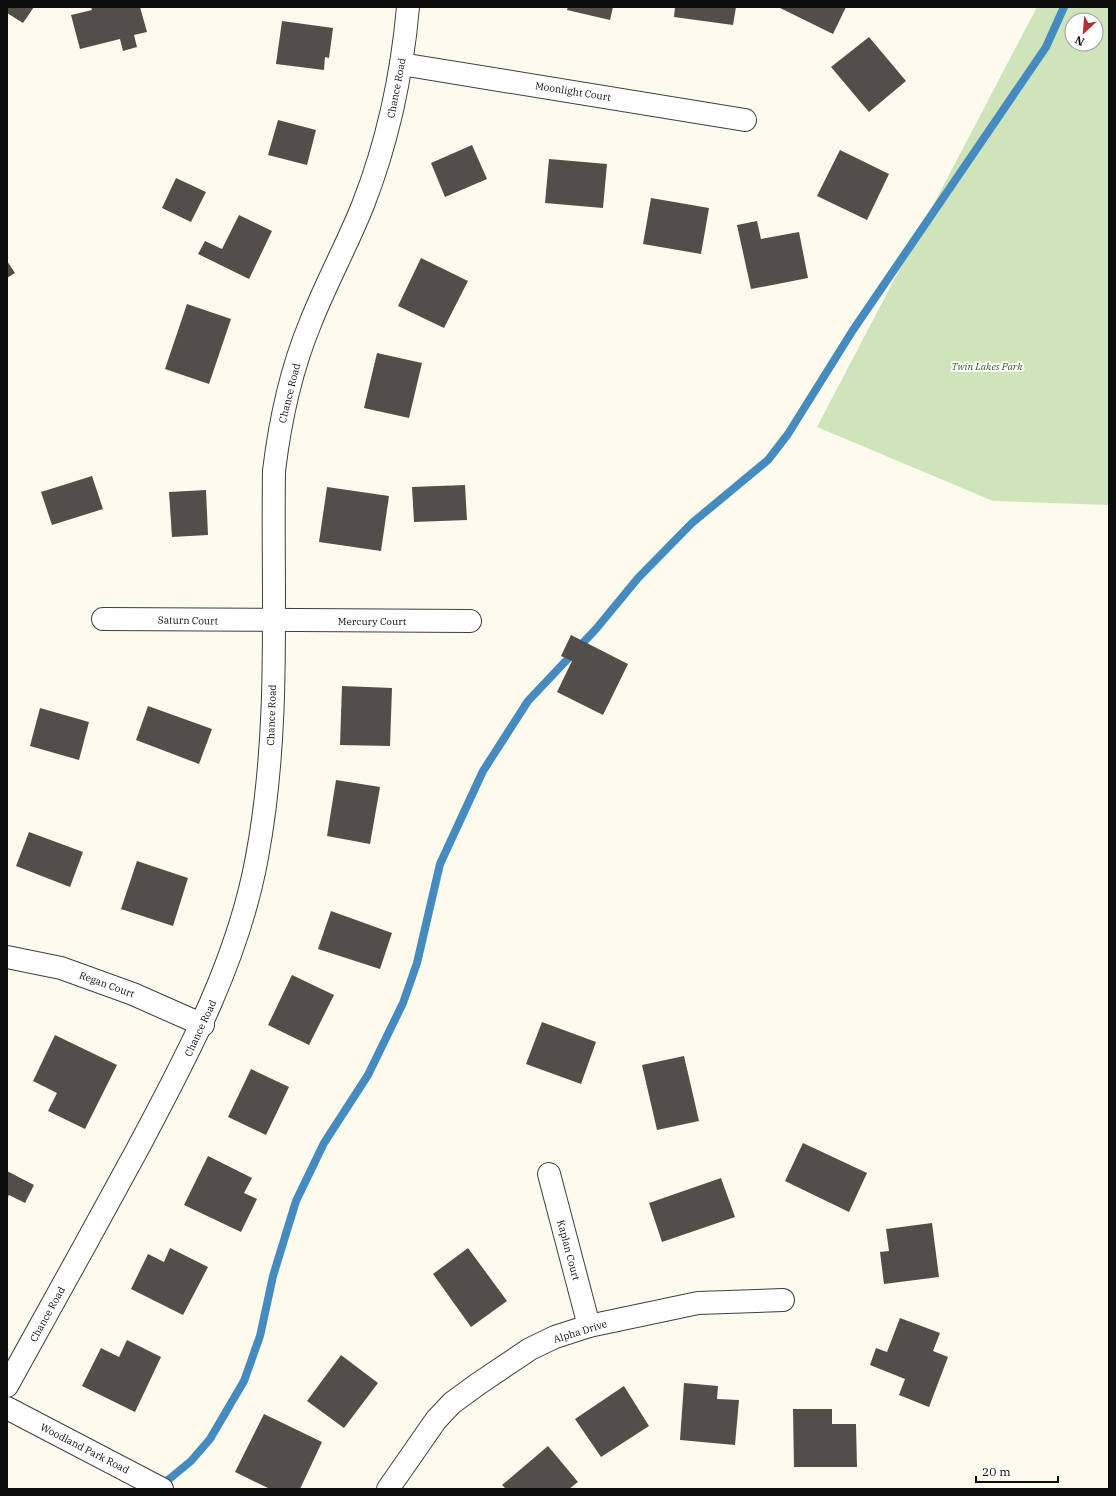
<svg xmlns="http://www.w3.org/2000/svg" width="1116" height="1496" font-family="'IBM Plex Serif',serif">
	<rect width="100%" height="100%" fill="#fdfbee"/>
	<!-- green -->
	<path fill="#cfe4bb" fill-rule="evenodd" d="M1037,7h72v498l-116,-4 -176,-74zM1072,20h24v24h-24z"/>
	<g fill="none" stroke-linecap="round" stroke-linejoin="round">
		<!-- stream -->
		<polyline stroke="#458bc0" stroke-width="8" points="158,1483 168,1480 191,1461 210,1439 244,1381 260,1336 273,1276 296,1201 324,1143 368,1075 403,1003 417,963 440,864 483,771 528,701 596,629 638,578 692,523 768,460 788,434 853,330 1046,47 1064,7"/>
	</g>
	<!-- building -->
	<g fill="#544e4a">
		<polygon points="7,7 34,7 23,23 7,13"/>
		<polygon points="91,7 140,7 147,32 134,35 137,47 123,51 120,39 80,49 71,15 92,10"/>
		<polygon points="568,7 613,7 610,20 567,10"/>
		<polygon points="675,7 736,7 733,25 674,17"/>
		<polygon points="778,7 846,7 833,34"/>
		<polygon points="282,21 333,28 329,58 325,57 324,70 276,64"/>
		<polygon points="869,37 906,81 869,112 831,67"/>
		<polygon points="278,120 316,130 307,165 268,155"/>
		<polygon points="472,145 487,179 445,197 431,163"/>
		<polygon points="840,150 889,174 867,220 817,196"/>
		<polygon points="549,159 607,164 603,208 545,203"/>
		<polygon points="176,178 206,192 191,222 162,208"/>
		<polygon points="651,198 709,208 701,254 643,244"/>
		<polygon points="239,215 272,231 249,279 198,254 205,241 222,249"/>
		<polygon points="757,221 761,239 799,232 808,278 751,289 737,225"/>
		<polygon points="421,258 468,281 444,328 398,306"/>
		<polygon points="7,261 15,273 7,278"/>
		<polygon points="187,304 231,319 209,384 165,369"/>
		<polygon points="377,353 422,363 409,418 364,408"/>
		<polygon points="92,476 103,509 52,525 41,492"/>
		<polygon points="465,485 467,520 414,522 412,487"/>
		<polygon points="327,487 389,496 381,551 319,542"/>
		<polygon points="206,490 208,535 172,537 169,492"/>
		<polygon points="571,635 628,664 603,715 557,692 572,661 561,656"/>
		<polygon points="342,686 392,688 390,746 340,745"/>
		<polygon points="148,706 212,729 199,764 136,740"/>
		<polygon points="40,708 89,722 79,760 30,746"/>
		<polygon points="336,780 380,787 370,844 327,836"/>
		<polygon points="29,832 83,852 70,887 16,866"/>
		<polygon points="137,861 188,878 173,926 121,909"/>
		<polygon points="331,911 392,933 380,969 318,949"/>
		<polygon points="292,975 334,995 309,1045 268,1025"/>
		<polygon points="542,1022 596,1042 581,1084 526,1064"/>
		<polygon points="55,1035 117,1065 85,1129 48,1111 57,1093 33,1081"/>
		<polygon points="684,1056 699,1121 657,1130 642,1065"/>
		<polygon points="251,1069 289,1087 266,1135 228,1117"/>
		<polygon points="803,1143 867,1173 849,1212 785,1181"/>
		<polygon points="208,1156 252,1178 244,1193 257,1199 241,1232 184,1205"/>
		<polygon points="7,1171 34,1185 25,1203 9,1195 7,1198"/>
		<polygon points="721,1178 735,1217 662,1242 649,1203"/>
		<polygon points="932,1223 939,1277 884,1284 880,1252 889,1251 886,1229"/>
		<polygon points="170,1248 208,1267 183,1315 131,1289 148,1254 164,1262"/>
		<polygon points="468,1248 507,1301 471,1327 433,1274"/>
		<polygon points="900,1318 940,1333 933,1351 948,1357 929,1407 899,1395 905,1379 870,1365 876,1348 887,1352"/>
		<polygon points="127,1340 161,1357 135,1412 82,1386 101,1348 119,1357"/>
		<polygon points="341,1355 378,1383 344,1428 307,1401"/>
		<polygon points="684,1383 718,1386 717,1399 739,1400 735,1445 680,1440"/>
		<polygon points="624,1386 649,1426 601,1457 575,1419"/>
		<polygon points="793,1409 832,1409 832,1424 856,1424 857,1467 794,1467"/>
		<polygon points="264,1414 322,1442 300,1489 270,1489 235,1472"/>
		<polygon points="548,1446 578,1482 569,1489 506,1489 502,1485"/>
	</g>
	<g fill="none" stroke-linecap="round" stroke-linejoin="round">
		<!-- minor casing -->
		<g stroke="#3f3f3f" stroke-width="24">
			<g id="minor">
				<polyline points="401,64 745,120"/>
				<polyline points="103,619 470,621"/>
				<polyline points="7,957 61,968 133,994 203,1025"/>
				<polyline points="549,1174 589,1326"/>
				<path d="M7,1386c44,-79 87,-157 130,-236 50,-94 101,-188 120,-293 24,-128 15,-258 17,-386 6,-50 17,-101 36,-147 16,-41 37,-79 53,-119 25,-64 39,-130 45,-198"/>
				<polyline points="7,1408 162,1489"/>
				<polyline points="388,1489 436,1420 452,1403 478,1384 530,1349 555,1337 589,1326 698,1303 783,1300"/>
			</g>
		</g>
		<!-- minor -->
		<use href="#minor" stroke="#fff" stroke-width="22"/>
	</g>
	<g text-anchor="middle" stroke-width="4" stroke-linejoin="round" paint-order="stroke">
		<!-- street labels -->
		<g font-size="10" fill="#0c0c0c" stroke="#fff">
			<text transform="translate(396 88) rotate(-79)" y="4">Chance Road</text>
			<text transform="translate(573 91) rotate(9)" y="4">Moonlight Court</text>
			<text transform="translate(289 393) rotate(-76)" y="4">Chance Road</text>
			<text transform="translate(188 620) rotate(1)" y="4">Saturn Court</text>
			<text x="372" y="625">Mercury Court</text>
			<text transform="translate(271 715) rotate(-88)" y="4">Chance Road</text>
			<text transform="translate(107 984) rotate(20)" y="4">Regan Court</text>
			<text transform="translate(200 1028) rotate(-65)" y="4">Chance Road</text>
			<text transform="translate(569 1250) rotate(75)" y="4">Kaplan Court</text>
			<text transform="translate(47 1314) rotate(-61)" y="4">Chance Road</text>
			<text transform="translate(580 1331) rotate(-17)" y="4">Alpha Drive</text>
			<text transform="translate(85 1448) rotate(27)" y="4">Woodland Park Road</text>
		</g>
		<!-- park labels -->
		<g font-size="10" font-style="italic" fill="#2e5e23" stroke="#fff">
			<text x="987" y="370">Twin Lakes Park</text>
		</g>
	</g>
	<!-- border -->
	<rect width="1116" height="1496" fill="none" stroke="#0c0c0c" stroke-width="16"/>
	<!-- north arrow -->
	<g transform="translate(1084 32) rotate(206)"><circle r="19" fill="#ffffff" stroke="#9e9e9e"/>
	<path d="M0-3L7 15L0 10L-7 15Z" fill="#af3234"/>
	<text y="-6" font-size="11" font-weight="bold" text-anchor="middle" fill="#0c0c0c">N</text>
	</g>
	<!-- scale -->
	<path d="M976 1476v6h82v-6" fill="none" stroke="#0c0c0c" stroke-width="2"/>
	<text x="982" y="1476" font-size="12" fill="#0c0c0c" stroke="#ffffff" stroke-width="3" paint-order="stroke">20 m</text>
</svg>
